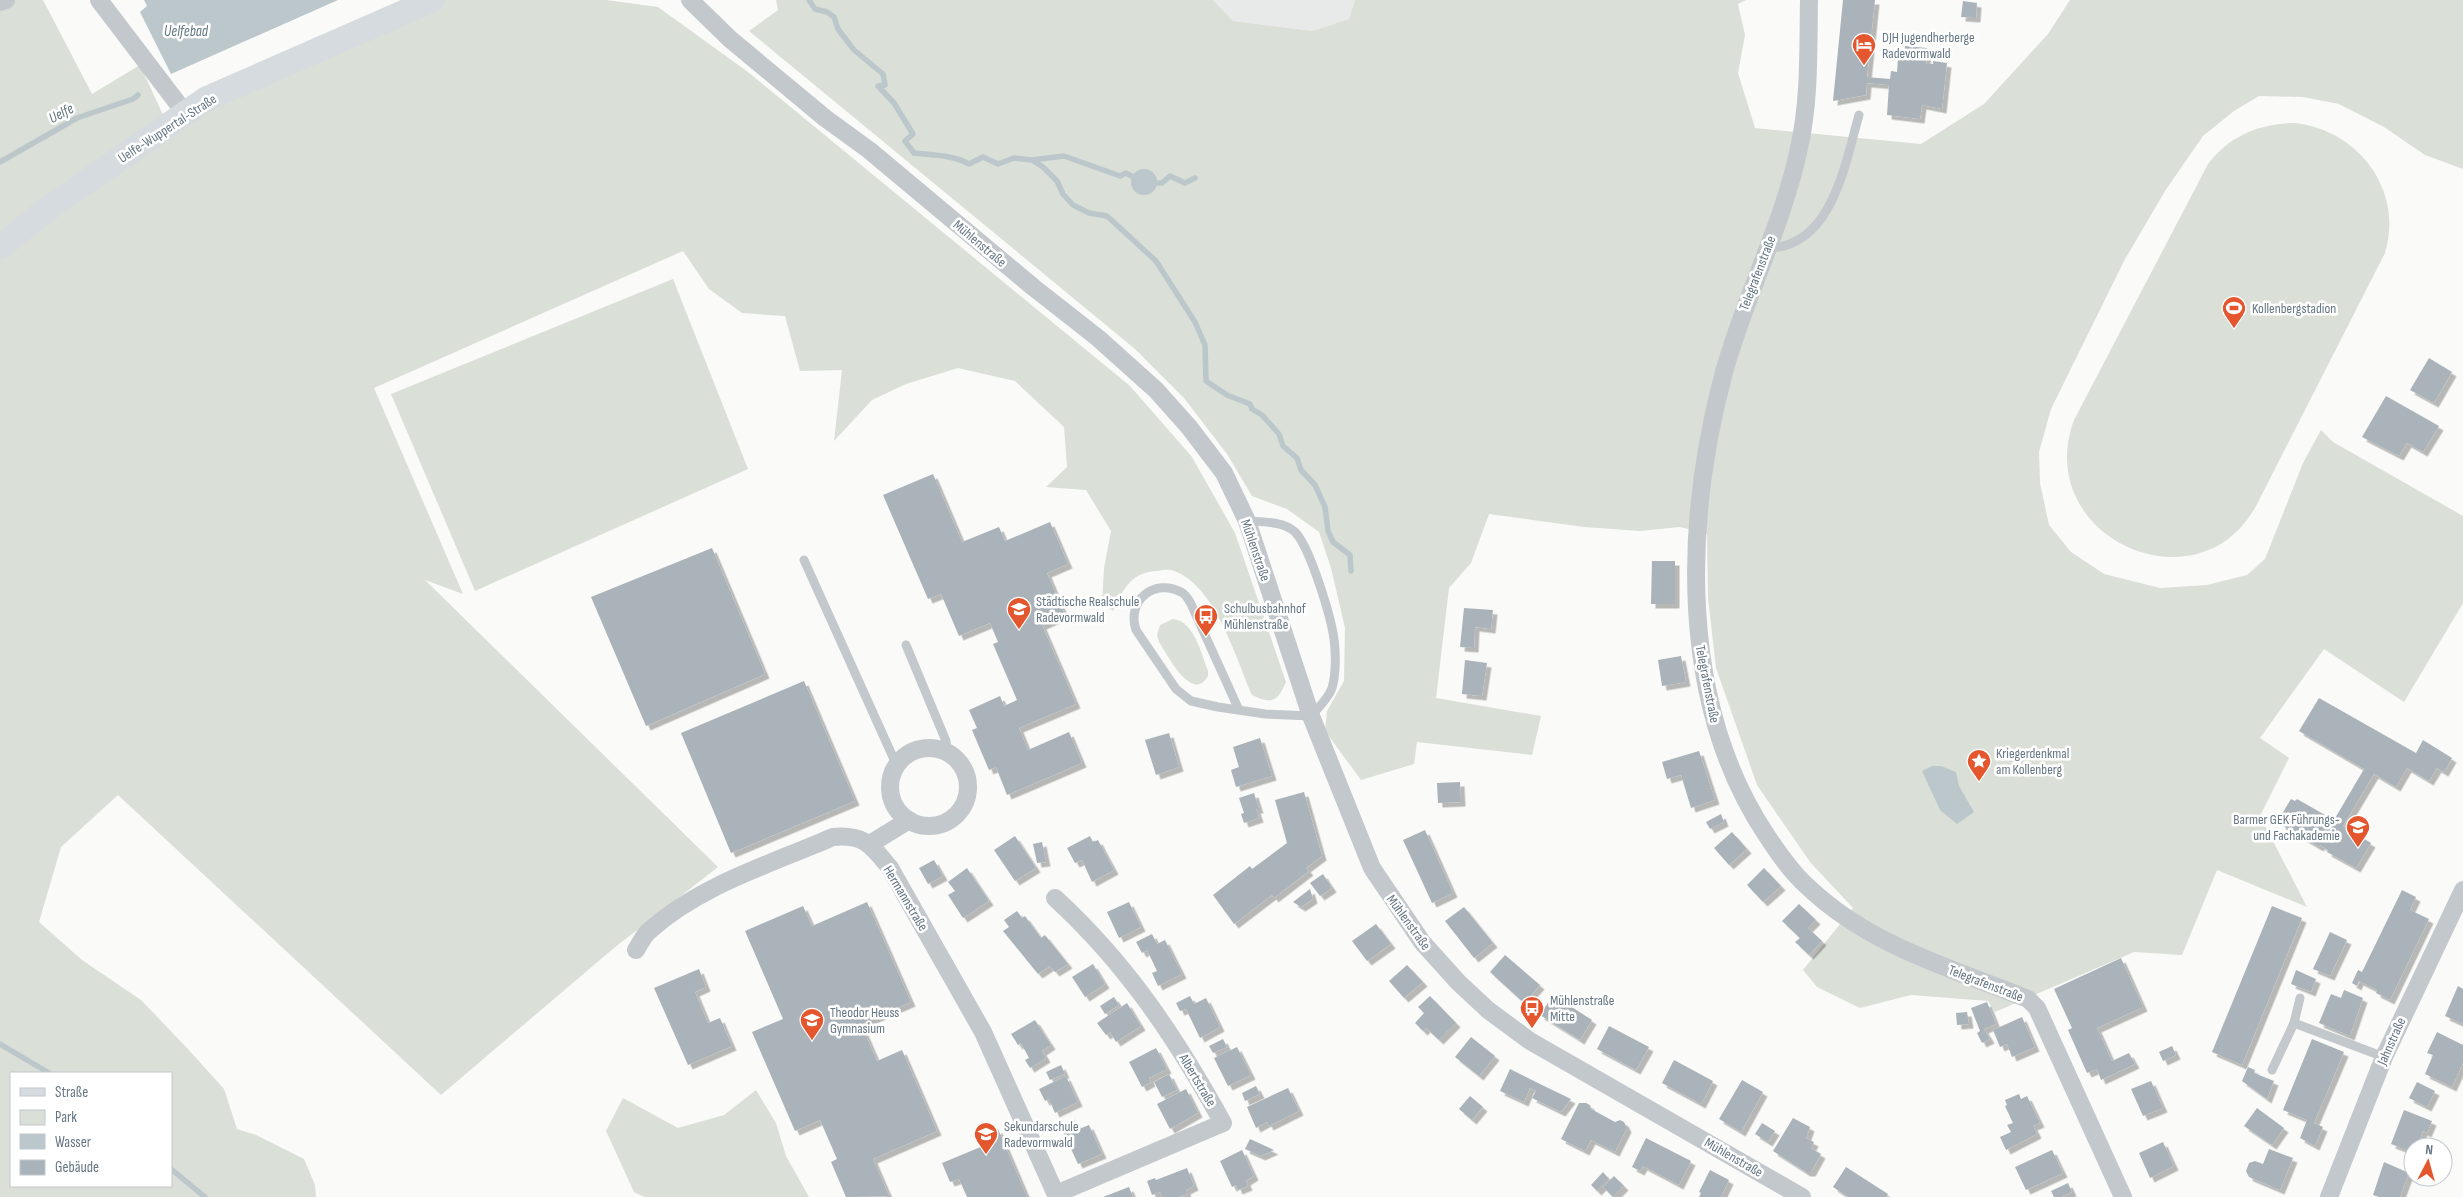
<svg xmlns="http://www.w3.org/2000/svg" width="2463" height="1197" font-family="'Sofia Sans Condensed',sans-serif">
	<defs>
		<filter id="shadow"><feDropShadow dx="4.5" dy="4.5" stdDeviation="0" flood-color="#0004"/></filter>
	</defs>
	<rect width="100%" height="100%" fill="#fafaf8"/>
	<!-- built -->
	<polygon fill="#e8e9e9" points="1213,0 1355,0 1349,19 1313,31 1233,21"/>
	<!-- green -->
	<g fill="#dadfd7" fill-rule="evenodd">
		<polygon points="0,0 43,0 92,94 140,65 164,117 0,240"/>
		<path d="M433,0h173l52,7 90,65 382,314 62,71 43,76 51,149c-8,19 -14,23 -34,13 -16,-37 -37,-110 -78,-124 -5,-2 -11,-1 -16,0 -27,1 -34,17 -45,40l-11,-7 2,-36 7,-37 -25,-41 -40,-3 21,-20 -3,-40 -49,-46 -57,-13 -52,16 -34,16 -38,41 8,-71 -42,1 -15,-55 -43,-3 -33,-24 -26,-38 -309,137 89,206 -38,-14 293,287 -104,81 -173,147 -323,-300 -57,52 -22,75 43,38 59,40 46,48 37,41 13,40 19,6 48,24 11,26 1,12h-316v-950l185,-134zM11,1073h160v113h-160z"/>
		<polygon points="776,0 1213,0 1233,21 1313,31 1349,19 1355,0 1746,0 1738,4 1745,35 1738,73 1755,128 1921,144 1984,104 2048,34 2070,0 2463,0 2463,169 2425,155 2384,127 2339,104 2303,97 2259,96 2234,111 2203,136 2165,191 2124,261 2051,409 2039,452 2040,483 2049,525 2071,552 2104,574 2160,588 2207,585 2247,575 2265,559 2303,463 2321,430 2333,442 2463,516 2463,603 2404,702 2324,649 2260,738 2289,758 2260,816 2307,907 2217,870 2182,955 2134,952 1995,1012 1988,1001 1911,995 1860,1008 1817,987 1803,970 1853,908 1810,862 1757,785 1716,668 1708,598 1707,534 1680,527 1640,531 1584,527 1489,514 1471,563 1449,588 1436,698 1541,716 1532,755 1417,742 1414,764 1361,780 1325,731 1327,711 1344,681 1345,628 1331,568 1319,532 1287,509 1252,496 1227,454 1184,398 1135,349 749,31 778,10"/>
		<path d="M2295,123c63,7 109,67 90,130l-129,253c-59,107 -225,30 -182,-86l134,-256c21,-28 52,-41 87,-41z"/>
		<polygon points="673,279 748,469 475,591 391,394"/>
		<path d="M1173,619c21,2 28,34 35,52v5c-16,28 -41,-22 -49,-34l-2,-7 3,-10z"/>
		<polygon points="756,1090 776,1123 786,1156 809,1197 644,1197 634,1192 606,1131 623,1098 678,1128 724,1115"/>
	</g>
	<!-- water -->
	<g fill="#bbc7cb">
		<polygon points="144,0 338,0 171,74 140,12 147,6"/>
		<circle cx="1144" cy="182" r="13"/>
		<polygon points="1932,766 1941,766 1956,772 1959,786 1974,812 1957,824 1940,810 1922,771"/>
	</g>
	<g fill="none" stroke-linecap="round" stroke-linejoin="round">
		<!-- stream -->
		<g stroke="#bbc7cb" stroke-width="5.5">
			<path d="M809,0l6,9 12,3 7,5 4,12 16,21 29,24 2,11 -7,1 16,17 19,31 -8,7 9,12c18,2 39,2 55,11l14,-7 15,7 16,-6 18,2 11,7 14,14 6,13 10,11 16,8 18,3 49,45 39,61 10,23 1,36 21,14 23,9 2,5 10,6 17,19 4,12 14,12 4,12 14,15 10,22 3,24 5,11 17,13 1,16"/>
			<polyline points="1032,160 1064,156 1120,176 1126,173 1137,179"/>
			<polyline points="0,162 77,118 133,99 138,95"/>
			<polyline points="1150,183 1162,183 1170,176 1185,183 1195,178"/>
			<polyline points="0,1044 49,1073"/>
			<polyline points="171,1169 205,1197"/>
		</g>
	</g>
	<!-- building -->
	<g fill="#aab3b9" filter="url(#shadow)">
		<polygon points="1843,0 1875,0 1867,77 1890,79 1891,71 1897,72 1898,57 1904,58 1905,46 1927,48 1926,64 1933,64 1933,61 1947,63 1942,109 1922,105 1920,119 1887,115 1889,85 1867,83 1866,95 1833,101"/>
		<polygon points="1963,1 1977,3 1976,18 1961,17"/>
		<polygon points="2429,358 2452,372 2434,403 2410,390"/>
		<polygon points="2386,396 2439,426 2423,452 2407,443 2399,456 2362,437"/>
		<polygon points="933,474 962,542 999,527 1005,541 1050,522 1068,564 1047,573 1065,615 1042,625 1076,704 1019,728 1028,750 1069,732 1082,763 1007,795 996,767 989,770 972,730 977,728 969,710 1000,696 1004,706 1017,700 993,644 998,642 990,623 959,636 941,594 928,599 883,495"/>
		<polygon points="712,548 765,674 646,726 591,597"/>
		<polygon points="1652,561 1675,561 1675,604 1651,604"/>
		<polygon points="1464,608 1493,610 1491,629 1475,627 1474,648 1460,647"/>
		<polygon points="1681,656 1686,682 1662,686 1658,660"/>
		<polygon points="1465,660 1487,663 1482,696 1462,694"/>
		<polygon points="804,681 855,801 731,853 681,733"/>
		<polygon points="2319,698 2416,753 2423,740 2452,758 2444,772 2437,768 2429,781 2407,768 2396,787 2374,774 2343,826 2371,843 2356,868 2327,852 2328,850 2320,845 2319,847 2281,825 2284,820 2280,817 2291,799 2295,801 2297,799 2334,820 2364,769 2299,731"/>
		<polygon points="1169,733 1179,767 1156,775 1145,740"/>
		<polygon points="1260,738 1272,776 1236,787 1231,770 1239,767 1233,747"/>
		<polygon points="1699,751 1715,800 1691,808 1681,775 1667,779 1662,762"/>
		<polygon points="1460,782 1461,802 1438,803 1437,783"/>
		<polygon points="1304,792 1322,856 1306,868 1309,871 1274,898 1272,895 1234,924 1213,895 1250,866 1252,869 1287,843 1275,800"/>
		<polygon points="1254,793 1259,809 1256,809 1259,818 1244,823 1241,814 1244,813 1239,798"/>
		<polygon points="1721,814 1724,822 1710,829 1706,822"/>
		<polygon points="1425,830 1453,893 1432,903 1403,840"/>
		<polygon points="1732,832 1747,849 1729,865 1714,848"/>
		<polygon points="1015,836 1036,868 1015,881 994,850"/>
		<polygon points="1090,836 1093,842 1098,840 1114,870 1092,882 1082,860 1075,863 1067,848"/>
		<polygon points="1042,842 1046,862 1037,863 1033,844"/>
		<polygon points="934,860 943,876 928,884 919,868"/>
		<polygon points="967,868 989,901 963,918 948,895 955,891 948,882"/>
		<polygon points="1764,868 1781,886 1763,902 1747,885"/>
		<polygon points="1323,874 1332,888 1320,896 1310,883"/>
		<polygon points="1310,889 1313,899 1301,907 1293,902"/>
		<polygon points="2402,890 2416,897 2410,910 2429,919 2390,1000 2376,993 2377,990 2359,981 2357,986 2352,983 2358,970 2362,972"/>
		<polygon points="867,902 911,1002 861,1024 877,1061 902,1050 937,1131 873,1159 889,1196 846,1197 831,1162 837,1159 820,1120 795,1131 752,1032 783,1019 745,931 803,906 812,926"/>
		<polygon points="1129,902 1141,927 1119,938 1107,912"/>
		<polygon points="1799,904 1816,920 1808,928 1822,941 1809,955 1795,942 1800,938 1782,921"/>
		<polygon points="2272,906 2302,918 2242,1065 2212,1052"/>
		<polygon points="1464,907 1493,943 1474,958 1445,921"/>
		<polygon points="1017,911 1022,918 1025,916 1041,938 1045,935 1068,964 1055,972 1050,966 1038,974 1003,931 1009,927 1004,920"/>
		<polygon points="1376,924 1391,944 1367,961 1352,941"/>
		<polygon points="2330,932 2347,940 2330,976 2313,969"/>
		<polygon points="1152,934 1157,944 1165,940 1182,974 1158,986 1152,973 1157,971 1147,950 1142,953 1136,942"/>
		<polygon points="1505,955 1540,985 1524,1003 1490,972"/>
		<polygon points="2121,958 2143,1007 2097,1028 2112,1061 2129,1053 2135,1064 2101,1080 2097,1069 2087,1073 2068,1030 2072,1028 2054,989"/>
		<polygon points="1093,964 1105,984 1085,997 1072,977"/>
		<polygon points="1407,965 1423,982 1404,998 1389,981"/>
		<polygon points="699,969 706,987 695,992 708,1023 720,1018 732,1046 688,1065 654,988"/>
		<polygon points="2296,970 2316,979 2311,992 2291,984"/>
		<polygon points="2458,986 2463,989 2463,1024 2445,1016"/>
		<polygon points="2344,990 2363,998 2350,1036 2319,1023 2331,994 2341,998"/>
		<polygon points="1553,995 1592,1020 1580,1040 1540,1015"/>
		<polygon points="1190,996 1194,1004 1206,998 1220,1027 1200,1038 1186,1009 1180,1011 1176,1003"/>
		<polygon points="1430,996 1456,1023 1439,1040 1426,1028 1423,1031 1415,1023 1424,1013 1418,1007"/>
		<polygon points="1114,997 1119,1005 1105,1014 1100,1006"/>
		<polygon points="1987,1002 1996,1024 1984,1029 1990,1039 1982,1043 1977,1033 1980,1031 1971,1008"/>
		<polygon points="1127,1003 1141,1026 1116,1042 1110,1032 1106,1035 1097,1023"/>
		<polygon points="1967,1012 1969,1024 1957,1025 1956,1013"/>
		<polygon points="2022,1017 2035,1047 2012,1057 2007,1044 2000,1047 1993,1030"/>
		<polygon points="1035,1020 1051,1045 1042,1051 1046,1058 1030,1068 1025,1060 1029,1058 1021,1043 1018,1045 1011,1034"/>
		<polygon points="1609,1026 1649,1047 1636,1070 1597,1049"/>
		<polygon points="2437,1032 2463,1045 2463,1063 2452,1087 2425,1074 2433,1055 2427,1053"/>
		<polygon points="1471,1037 1495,1056 1479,1076 1455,1057"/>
		<polygon points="1223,1039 1227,1047 1213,1053 1209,1046"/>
		<polygon points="2312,1039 2344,1052 2314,1123 2323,1127 2315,1146 2300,1138 2307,1120 2283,1110"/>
		<polygon points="2172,1046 2176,1055 2163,1061 2159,1052"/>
		<polygon points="1237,1047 1251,1075 1228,1086 1214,1058"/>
		<polygon points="1156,1048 1167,1069 1149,1078 1151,1082 1142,1087 1129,1062"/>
		<polygon points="1674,1060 1713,1081 1701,1104 1662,1083"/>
		<polygon points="1061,1065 1065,1074 1050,1080 1046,1072"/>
		<polygon points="2248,1067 2255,1070 2254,1073 2274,1081 2267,1099 2242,1081"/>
		<polygon points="1510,1069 1542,1085 1571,1099 1561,1112 1532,1098 1536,1091 1530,1088 1524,1102 1500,1091"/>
		<polygon points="1169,1074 1177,1090 1162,1097 1154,1082"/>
		<polygon points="1066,1076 1078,1102 1055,1113 1049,1099 1045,1101 1039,1089"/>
		<polygon points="1742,1080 1763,1092 1741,1132 1719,1119"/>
		<polygon points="2151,1081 2163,1108 2143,1116 2131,1089"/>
		<polygon points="2417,1082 2435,1091 2427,1107 2409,1098"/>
		<polygon points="1256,1086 1260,1094 1245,1101 1242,1093"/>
		<polygon points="1288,1088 1299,1111 1269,1126 1267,1122 1256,1128 1247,1107"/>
		<polygon points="1186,1089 1198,1113 1170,1129 1157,1104"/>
		<polygon points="2019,1094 2021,1099 2027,1096 2040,1123 2033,1126 2037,1134 2006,1150 2000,1137 2011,1132 2007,1125 2013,1123 2005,1106 2007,1105 2005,1100"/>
		<polygon points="1470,1096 1483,1107 1472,1120 1459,1109"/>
		<polygon points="1579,1103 1586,1103 1590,1105 1591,1109 1615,1122 1620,1120 1624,1122 1627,1128 1615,1152 1591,1140 1585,1151 1561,1139"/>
		<polygon points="2257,1108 2284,1128 2272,1145 2244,1126"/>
		<polygon points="2404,1110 2432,1121 2427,1133 2423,1131 2417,1147 2413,1147 2413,1150 2409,1149 2409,1151 2391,1144"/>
		<polygon points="1793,1118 1810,1127 1806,1138 1814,1142 1811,1148 1821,1154 1811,1172 1806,1172 1773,1151"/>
		<polygon points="1074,1119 1079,1129 1089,1125 1102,1154 1078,1164 1060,1125"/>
		<polygon points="1762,1123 1775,1131 1768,1142 1755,1134"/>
		<polygon points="998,1129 1027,1197 967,1197 959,1179 950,1182 942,1163 983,1146 979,1137"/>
		<polygon points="1646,1138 1691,1161 1679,1185 1643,1166 1640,1171 1632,1167"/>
		<polygon points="1250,1139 1274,1150 1261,1156 1245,1149"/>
		<polygon points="2163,1142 2174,1166 2150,1178 2139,1153"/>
		<polygon points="2269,1149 2293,1158 2280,1190 2249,1177 2246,1171 2249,1163 2255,1161 2263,1164"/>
		<polygon points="1242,1150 1254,1176 1246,1181 1248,1186 1238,1190 1236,1185 1232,1187 1220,1161"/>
		<polygon points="2052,1150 2063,1173 2026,1190 2015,1167"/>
		<polygon points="2384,1162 2409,1173 2400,1197 2379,1197 2373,1195"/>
		<polygon points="1846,1167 1888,1194 1886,1197 1848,1197 1833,1187"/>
		<polygon points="1187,1168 1194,1186 1186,1190 1187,1194 1179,1197 1162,1197 1160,1192 1152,1195 1147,1181 1155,1178 1156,1180"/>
		<polygon points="1710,1170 1729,1180 1721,1197 1699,1197 1701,1193 1699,1192"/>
		<polygon points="1603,1172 1609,1179 1597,1191 1591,1185"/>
		<polygon points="1614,1176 1624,1186 1613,1197 1603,1187"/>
		<polygon points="2068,1183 2072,1192 2062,1197 2054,1197 2051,1191"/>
		<polygon points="1129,1187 1133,1197 1103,1197"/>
	</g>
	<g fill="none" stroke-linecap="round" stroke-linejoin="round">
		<!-- lane -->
		<g stroke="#c3c8cc" stroke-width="9">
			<path d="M1768,248c64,-1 77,-84 91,-133"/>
			<polyline points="804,560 897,766"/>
			<polyline points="906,645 946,741 947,752"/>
			<path d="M1239,710l-48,-106c-2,-4 -6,-10 -10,-12 -26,-14 -55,8 -45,38l40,59 15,12 27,6 47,7 46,2c8,-9 17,-17 21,-28 4,-13 4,-35 2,-49 -3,-22 -24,-92 -39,-107 -12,-11 -33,-10 -48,-11"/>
			<polyline points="2300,998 2294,1023 2384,1057"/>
			<polyline points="2272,1070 2294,1023"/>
		</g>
		<!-- street -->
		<g stroke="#c3c8cc" stroke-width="18">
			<polyline points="99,0 185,113"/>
			<polyline points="690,0 730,39 825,118 869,150 1033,287 1098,338 1156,390 1189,427 1224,473 1247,521 1311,716 1372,868 1422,942 1458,982 1488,1010 1530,1041 1802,1197"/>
			<path d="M1809,0c-1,49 1,100 -10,148 -16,77 -54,148 -75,224 -40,150 -46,331 43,464 12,18 25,37 41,51 62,59 143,81 220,112l9,9 86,189"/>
			<polyline points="0,2 6,0"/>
			<circle cx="929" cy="787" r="39"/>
			<polyline points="870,844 909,820"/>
			<path d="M1055,898c72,66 121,140 168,225l-167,71"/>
			<path d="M636,950c4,-6 7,-14 13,-19 51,-46 122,-67 184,-94 32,-3 39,9 57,31l93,164 74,165"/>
			<polyline points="2329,1197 2384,1057 2463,890"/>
		</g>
		<!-- secondary -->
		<polyline stroke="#d6dbdf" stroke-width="25" points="0,247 50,207 206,99 432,0"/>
	</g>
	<!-- icons -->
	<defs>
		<g id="hotel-pin" transform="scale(1.25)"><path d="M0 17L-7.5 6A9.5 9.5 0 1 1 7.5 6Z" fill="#e4572e" stroke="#fff"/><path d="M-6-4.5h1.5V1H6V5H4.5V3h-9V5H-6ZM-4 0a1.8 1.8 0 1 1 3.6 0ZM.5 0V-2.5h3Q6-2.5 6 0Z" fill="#fff"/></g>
		<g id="stadium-pin" transform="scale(1.25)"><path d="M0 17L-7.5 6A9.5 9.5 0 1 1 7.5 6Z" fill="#e4572e" stroke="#fff"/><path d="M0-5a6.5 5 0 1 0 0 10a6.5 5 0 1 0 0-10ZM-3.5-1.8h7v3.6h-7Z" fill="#fff"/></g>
		<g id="school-pin" transform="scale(1.25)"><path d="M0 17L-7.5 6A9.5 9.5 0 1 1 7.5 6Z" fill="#e4572e" stroke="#fff"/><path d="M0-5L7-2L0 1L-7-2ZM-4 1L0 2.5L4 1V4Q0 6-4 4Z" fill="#fff"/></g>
		<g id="bus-pin" transform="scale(1.25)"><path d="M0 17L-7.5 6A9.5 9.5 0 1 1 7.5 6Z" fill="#e4572e" stroke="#fff"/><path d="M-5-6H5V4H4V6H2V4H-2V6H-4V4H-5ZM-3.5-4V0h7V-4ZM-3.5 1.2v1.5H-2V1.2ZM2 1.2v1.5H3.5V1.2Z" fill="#fff"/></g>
		<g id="sight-pin" transform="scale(1.25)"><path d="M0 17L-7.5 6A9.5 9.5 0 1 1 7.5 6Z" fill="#e4572e" stroke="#fff"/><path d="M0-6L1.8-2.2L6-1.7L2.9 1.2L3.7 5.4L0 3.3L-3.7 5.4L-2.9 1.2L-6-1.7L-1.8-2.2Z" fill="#fff"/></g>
		<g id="university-pin" transform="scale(1.25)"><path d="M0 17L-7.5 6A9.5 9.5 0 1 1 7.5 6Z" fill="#e4572e" stroke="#fff"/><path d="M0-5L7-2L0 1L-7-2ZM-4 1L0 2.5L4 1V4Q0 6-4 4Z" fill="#fff"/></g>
	</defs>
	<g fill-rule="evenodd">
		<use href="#hotel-pin" x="1864" y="45"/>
		<use href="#stadium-pin" x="2234" y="308"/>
		<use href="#school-pin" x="1019" y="609"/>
		<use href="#bus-pin" x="1206" y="616"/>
		<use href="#sight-pin" x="1979" y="761"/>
		<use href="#university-pin" x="2358" y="827"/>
		<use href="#bus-pin" x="1532" y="1008"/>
		<use href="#university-pin" x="812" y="1020"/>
		<use href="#school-pin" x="986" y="1134"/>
	</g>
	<g text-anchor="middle" stroke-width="5" stroke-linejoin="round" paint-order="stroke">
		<!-- poi labels -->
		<g font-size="14" fill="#657683" stroke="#fff" text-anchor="start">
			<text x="1882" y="42">DJH Jugendherberge<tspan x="1882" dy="16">Radevormwald</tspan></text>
			<text x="2252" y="313">Kollenbergstadion</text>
			<text x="1036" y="606">Städtische Realschule<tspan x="1036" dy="16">Radevormwald</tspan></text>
			<text x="1224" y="613">Schulbusbahnhof<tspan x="1224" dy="16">Mühlenstraße</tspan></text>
			<text x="1996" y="758">Kriegerdenkmal<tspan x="1996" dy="16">am Kollenberg</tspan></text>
			<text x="2340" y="824" text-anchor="end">Barmer GEK Führungs-<tspan x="2340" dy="16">und Fachakademie</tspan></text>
			<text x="1550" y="1005">Mühlenstraße<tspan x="1550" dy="16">Mitte</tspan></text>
			<text x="830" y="1017">Theodor Heuss<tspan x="830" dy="16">Gymnasium</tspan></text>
			<text x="1004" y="1131">Sekundarschule<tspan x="1004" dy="16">Radevormwald</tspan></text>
		</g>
		<!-- street labels -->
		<g font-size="14" fill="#657683" stroke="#fff">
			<text transform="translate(167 128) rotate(-33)" y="5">Uelfe-Wuppertal-Straße</text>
			<text transform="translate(980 243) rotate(40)" y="5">Mühlenstraße</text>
			<text transform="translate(1757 273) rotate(-69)" y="5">Telegrafenstraße</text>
			<text transform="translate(1256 550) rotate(71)" y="5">Mühlenstraße</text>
			<text transform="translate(1708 684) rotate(79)" y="5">Telegrafenstraße</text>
			<text transform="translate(906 898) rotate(59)" y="5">Hermannstraße</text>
			<text transform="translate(1409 922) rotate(54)" y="5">Mühlenstraße</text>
			<text transform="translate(1986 983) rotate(21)" y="5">Telegrafenstraße</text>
			<text transform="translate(2391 1041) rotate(-66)" y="5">Jahnstraße</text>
			<text transform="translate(1198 1080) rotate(59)" y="5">Albertstraße</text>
			<text transform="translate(1734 1157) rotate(30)" y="5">Mühlenstraße</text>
		</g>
		<!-- water labels -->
		<g font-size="15" font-style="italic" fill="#60757c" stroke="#fff">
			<text x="186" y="36">Uelfebad</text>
			<text transform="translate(61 113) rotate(-28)" y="5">Uelfe</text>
		</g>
	</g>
	<!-- legend -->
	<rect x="10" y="1072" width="162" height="115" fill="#ffffff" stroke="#c1c8cd"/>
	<rect x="20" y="1088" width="25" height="8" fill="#d6dbdf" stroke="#c1c8cd"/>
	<text x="55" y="1097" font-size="15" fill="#657683">Straße</text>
	<rect x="20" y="1110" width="25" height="15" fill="#dadfd7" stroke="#c1c8cd"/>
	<text x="55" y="1122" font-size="15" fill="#657683">Park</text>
	<rect x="20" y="1134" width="25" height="15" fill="#bbc7cb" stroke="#c1c8cd"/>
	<text x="55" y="1147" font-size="15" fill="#657683">Wasser</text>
	<rect x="20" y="1160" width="25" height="15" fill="#aab3b9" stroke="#c1c8cd"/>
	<text x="55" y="1172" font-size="15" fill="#657683">Gebäude</text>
	<!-- north arrow -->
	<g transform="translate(2428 1162) rotate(6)"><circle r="24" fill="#ffffff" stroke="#c1c8cd"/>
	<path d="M0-4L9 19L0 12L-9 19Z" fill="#e4572e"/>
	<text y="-8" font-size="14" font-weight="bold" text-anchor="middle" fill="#657683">N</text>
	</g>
</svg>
